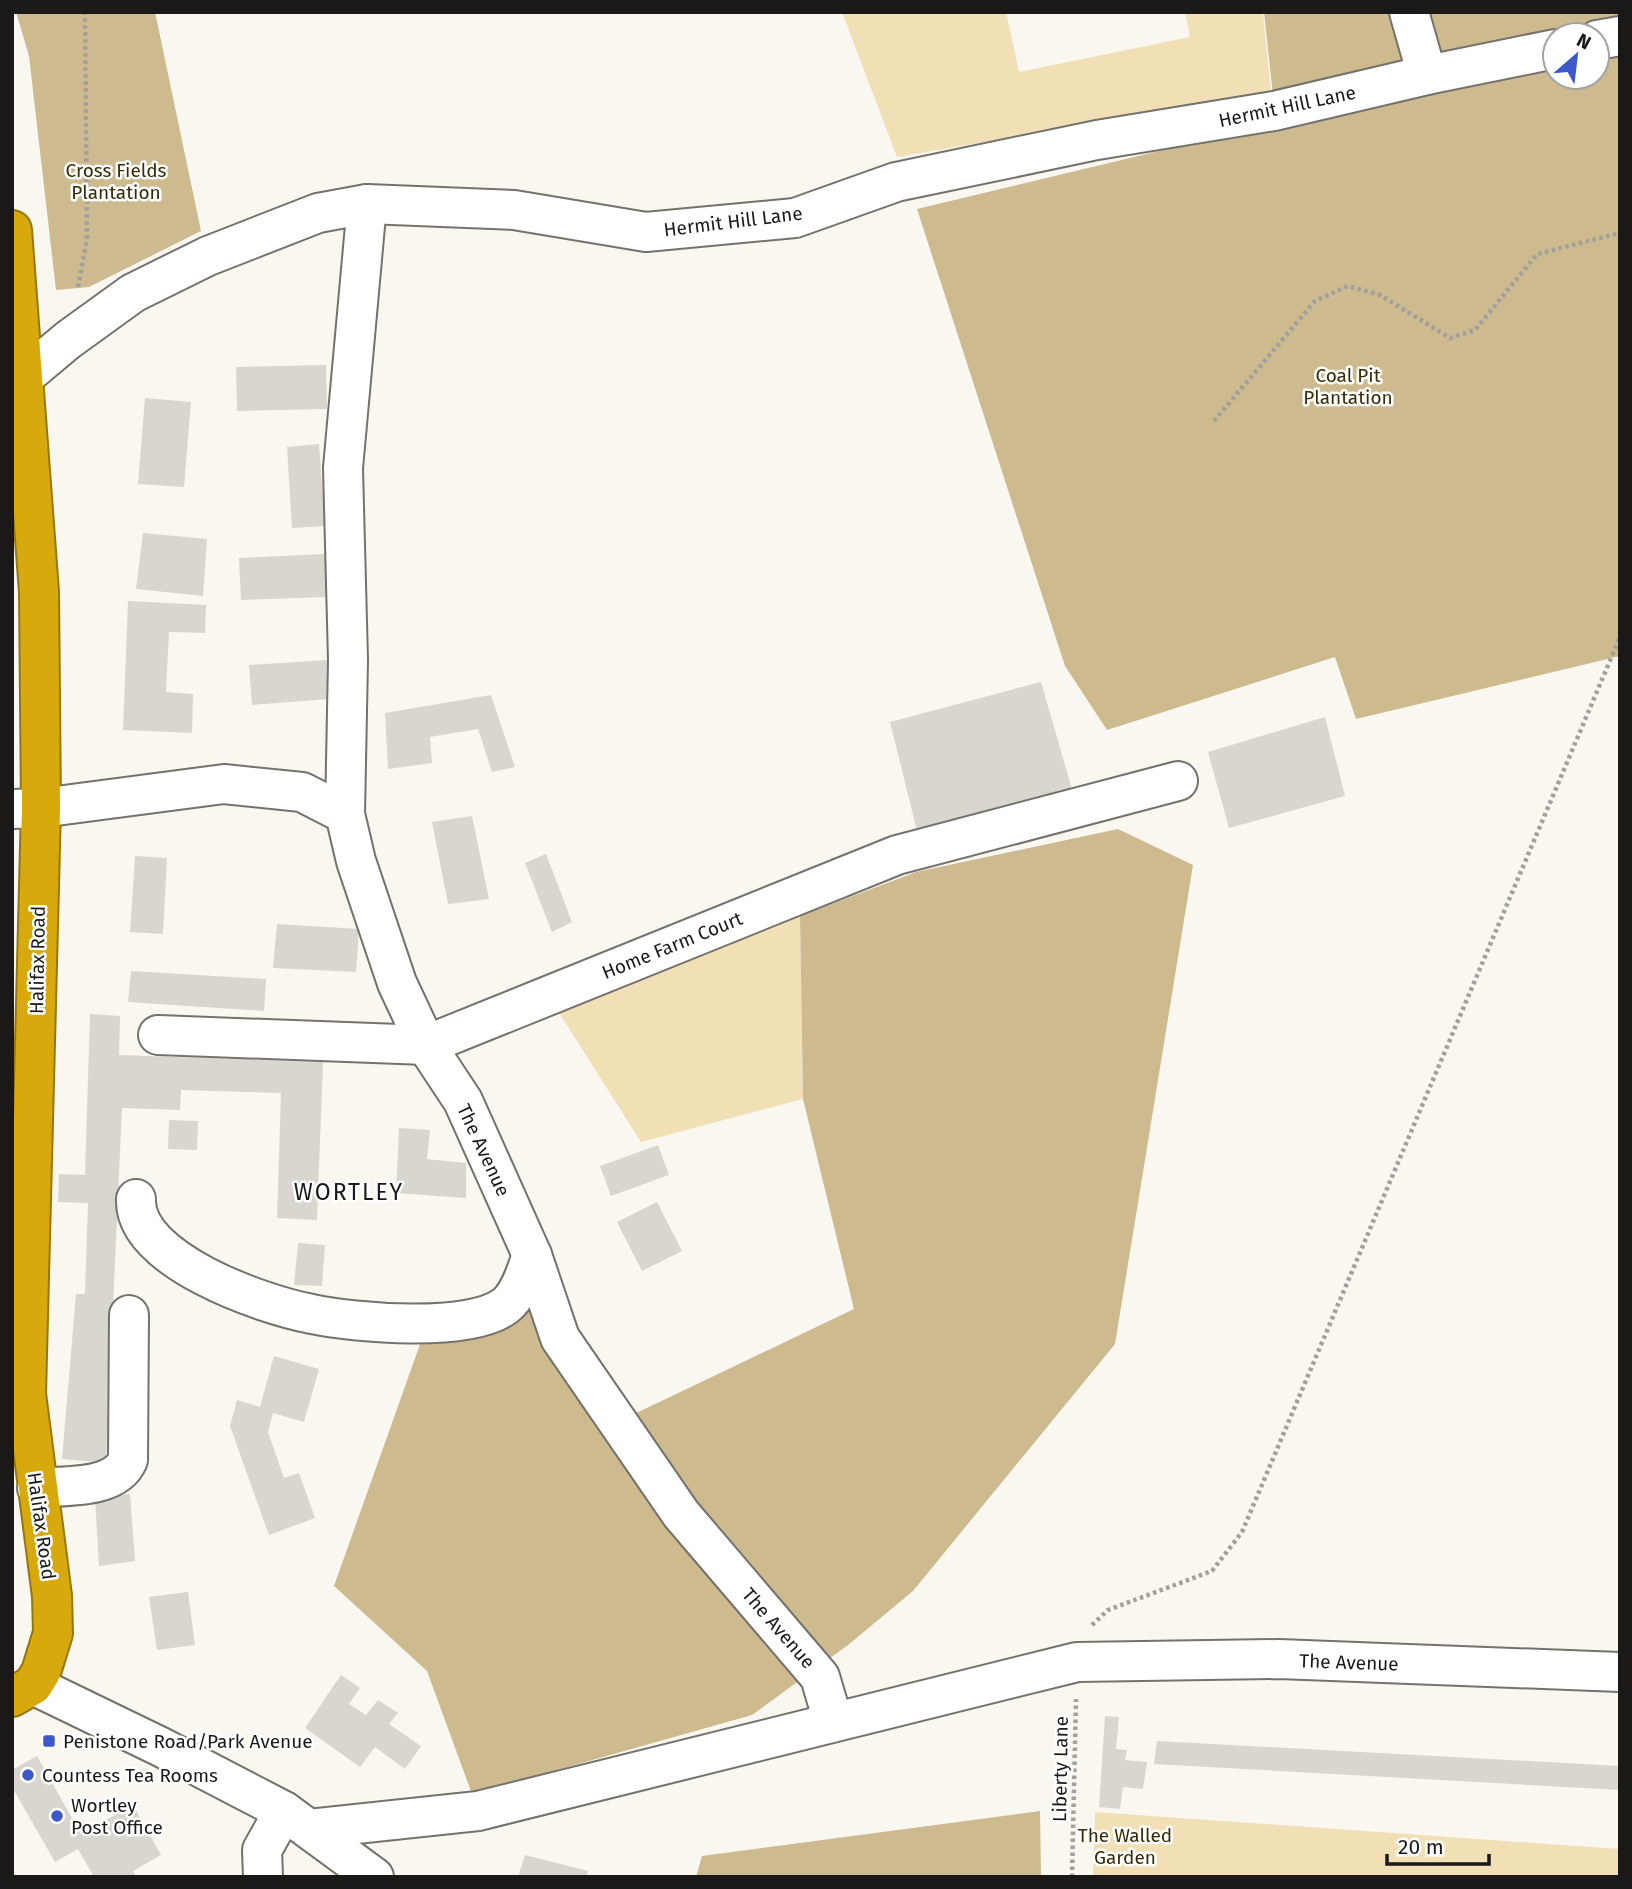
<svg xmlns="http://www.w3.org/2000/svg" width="1632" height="1889" font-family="'Fira Sans',sans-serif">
	<rect width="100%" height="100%" fill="#faf7f0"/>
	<!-- green -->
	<g fill="#f1e0b6">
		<polygon points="842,12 1006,12 1019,72 1190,37 1185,12 1263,12 1271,93 897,157"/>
		<polygon points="800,916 803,1099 641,1142 556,1008"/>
		<polygon points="1095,1812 1620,1849 1620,1877 1093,1877"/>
	</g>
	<!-- forest -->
	<g fill="#cdbb8f" fill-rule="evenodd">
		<polygon points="16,12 155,12 201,231 89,287 56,290 29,56"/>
		<path d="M1264,12h356v644l-264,63 -21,-62 -228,73 -42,-64 -148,-457 359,-86zM1555,35h42v42h-42z"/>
		<polygon points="1118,829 1193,865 1115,1344 913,1591 848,1645 752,1715 472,1794 427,1671 334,1586 429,1319 546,1284 628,1417 854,1309 803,1099 800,916 916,872"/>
		<polygon points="1040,1811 1041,1877 696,1877 702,1856"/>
	</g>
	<!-- building -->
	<g fill="#d8d6cf">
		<polygon points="326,365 327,409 237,411 236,367"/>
		<polygon points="145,398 191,402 184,487 138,484"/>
		<polygon points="319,444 325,526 292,528 287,447"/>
		<polygon points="143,533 207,539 203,596 136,589"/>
		<polygon points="325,554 327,597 241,600 239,558"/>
		<polygon points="128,601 206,605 205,633 169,632 166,692 193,694 192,733 123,730"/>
		<polygon points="327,660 330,699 252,705 249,665"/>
		<polygon points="1041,682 1072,789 917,831 890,722"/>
		<polygon points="491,695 515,767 492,772 478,729 430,737 432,763 388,769 385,713"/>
		<polygon points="1325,717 1345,796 1229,828 1208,752"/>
		<polygon points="472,816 489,899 448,904 432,822"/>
		<polygon points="546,854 572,922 552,932 525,863"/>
		<polygon points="135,856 167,858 163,934 130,932"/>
		<polygon points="277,924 359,929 356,972 273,968"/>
		<polygon points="131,971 266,979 264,1011 128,1002"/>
		<polygon points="90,1014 120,1016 119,1055 323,1062 317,1220 277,1218 281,1093 181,1090 180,1110 122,1108 106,1463 62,1459 76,1294 85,1294 88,1203 58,1202 59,1174 85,1175"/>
		<polygon points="169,1120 198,1121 197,1150 168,1149"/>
		<polygon points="399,1128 430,1130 427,1159 466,1163 466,1198 396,1193"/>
		<polygon points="658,1145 669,1175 611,1196 600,1166"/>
		<polygon points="657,1202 682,1251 642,1271 617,1222"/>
		<polygon points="298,1243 325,1245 322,1286 294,1285"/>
		<polygon points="274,1356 319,1369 304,1422 273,1413 268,1432 284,1478 299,1473 315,1518 269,1535 230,1426 237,1400 260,1407"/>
		<polygon points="130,1494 135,1561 99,1566 95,1497"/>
		<polygon points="188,1592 195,1645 157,1650 149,1597"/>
		<polygon points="341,1675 360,1688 349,1704 366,1715 378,1700 398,1713 389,1724 421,1746 405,1769 375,1747 360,1767 305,1728"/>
		<polygon points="1105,1716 1119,1717 1116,1749 1127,1750 1125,1760 1147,1762 1143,1789 1123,1787 1120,1809 1099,1807"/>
		<polygon points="1157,1741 1620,1766 1620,1790 1154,1764"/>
		<polygon points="37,1756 81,1834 133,1805 161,1855 133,1871 136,1877 94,1877 78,1849 55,1862 12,1787 12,1770"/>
		<polygon points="525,1855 588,1871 586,1877 518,1877"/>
	</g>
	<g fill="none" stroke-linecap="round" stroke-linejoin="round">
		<!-- minor casing -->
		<g stroke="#74726c" stroke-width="42">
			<g id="minor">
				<polyline points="1409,12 1427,75"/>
				<polyline points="1597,40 1620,36"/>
				<polyline points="25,376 68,340 133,293 208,256 318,213 367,204 514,210 646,232 795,218 896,182 1097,140 1274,111 1427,75 1555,49"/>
				<polyline points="12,809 41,808 224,784 302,792 345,814 356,861 397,983 426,1045 463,1101 532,1255 560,1338 681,1514 820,1677 833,1721"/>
				<polyline points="345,814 348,660 343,468 367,204"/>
				<polyline points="158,1035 426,1045 897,855 1178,781"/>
				<path d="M136,1199c-3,61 127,106 176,115 43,9 157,19 193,-8 15,-11 21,-35 27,-51"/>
				<path d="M37,1488c28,-3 78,2 91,-28l1,-145"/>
				<polyline points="33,1685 161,1747 284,1811 374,1877"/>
				<polyline points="309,1829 478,1811 1077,1662 1279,1659 1620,1672"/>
				<polyline points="263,1877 262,1850 284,1811"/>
			</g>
		</g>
		<!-- highway casing -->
		<g stroke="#957710" stroke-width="42">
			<polyline id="highway" points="12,230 39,592 41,808 26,1394 52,1596 53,1633 41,1672 33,1685 12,1697"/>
		</g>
		<!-- path -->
		<g stroke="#a2a09b" stroke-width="4.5" stroke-dasharray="3.5 3.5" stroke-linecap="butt">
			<polyline points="78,287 87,239 85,12"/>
			<polyline points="1214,421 1315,301 1348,286 1380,295 1450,338 1475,330 1537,254 1620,233"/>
			<polyline points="1092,1625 1108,1610 1212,1571 1242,1532 1620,637"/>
			<polyline points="1072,1877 1076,1699"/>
		</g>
		<!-- minor -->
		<use href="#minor" stroke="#fff" stroke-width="38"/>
		<!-- highway -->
		<use href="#highway" stroke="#d7a90d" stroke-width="38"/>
	</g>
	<!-- markers -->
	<g fill="#3c58ca" stroke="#fff" stroke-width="2.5">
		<rect x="42" y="1734" width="14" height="14" rx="3.5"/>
		<circle cx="28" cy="1775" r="7"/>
		<circle cx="57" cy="1816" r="7"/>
	</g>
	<g text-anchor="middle" stroke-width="5" stroke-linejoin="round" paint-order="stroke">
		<!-- street labels -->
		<g font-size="19" fill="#1a1917" stroke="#fff">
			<text transform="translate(1287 106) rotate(-12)" y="7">Hermit Hill Lane</text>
			<text transform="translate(733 221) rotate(-7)" y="7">Hermit Hill Lane</text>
			<text transform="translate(672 945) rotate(-22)" y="7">Home Farm Court</text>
			<text transform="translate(37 960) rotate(-89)" y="7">Halifax Road</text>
			<text transform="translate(484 1150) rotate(65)" y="7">The Avenue</text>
			<text transform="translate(42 1526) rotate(82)" y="7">Halifax Road</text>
			<text transform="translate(779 1628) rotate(49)" y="7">The Avenue</text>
			<text transform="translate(1349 1662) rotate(2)" y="7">The Avenue</text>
			<text transform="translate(1060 1769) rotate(-89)" y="7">Liberty Lane</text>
		</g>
		<!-- park labels -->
		<g font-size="19" fill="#372a04" stroke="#fff">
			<text x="116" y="177">Cross Fields<tspan x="116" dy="22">Plantation</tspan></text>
			<text x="1348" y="382">Coal Pit<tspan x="1348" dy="22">Plantation</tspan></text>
			<text x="1125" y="1842">The Walled<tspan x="1125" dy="22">Garden</tspan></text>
		</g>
		<!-- poi labels -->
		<g font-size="19" fill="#1a1917" stroke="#fff" text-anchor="start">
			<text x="63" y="1748">Penistone Road/Park Avenue</text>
			<text x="42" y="1782">Countess Tea Rooms</text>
			<text x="71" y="1812">Wortley<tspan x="71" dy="22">Post Office</tspan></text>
		</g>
		<!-- quarter labels -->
		<g font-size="23" letter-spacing="2" fill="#1a1917" stroke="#fff">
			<text x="349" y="1200">WORTLEY</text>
		</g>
	</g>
	<!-- border -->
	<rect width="1632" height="1889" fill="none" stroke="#1a1917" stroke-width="28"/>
	<!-- north arrow -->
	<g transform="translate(1576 56) rotate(28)"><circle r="33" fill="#ffffff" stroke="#a3a3a2" stroke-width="2"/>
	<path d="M0-5L12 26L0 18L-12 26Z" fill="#3c58ca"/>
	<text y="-10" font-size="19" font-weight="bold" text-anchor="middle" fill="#1a1917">N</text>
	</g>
	<!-- scale -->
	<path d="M1387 1854v10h102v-10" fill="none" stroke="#1a1917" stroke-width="3.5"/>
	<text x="1398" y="1854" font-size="21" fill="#1a1917" stroke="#ffffff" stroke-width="5" paint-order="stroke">20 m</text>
</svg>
